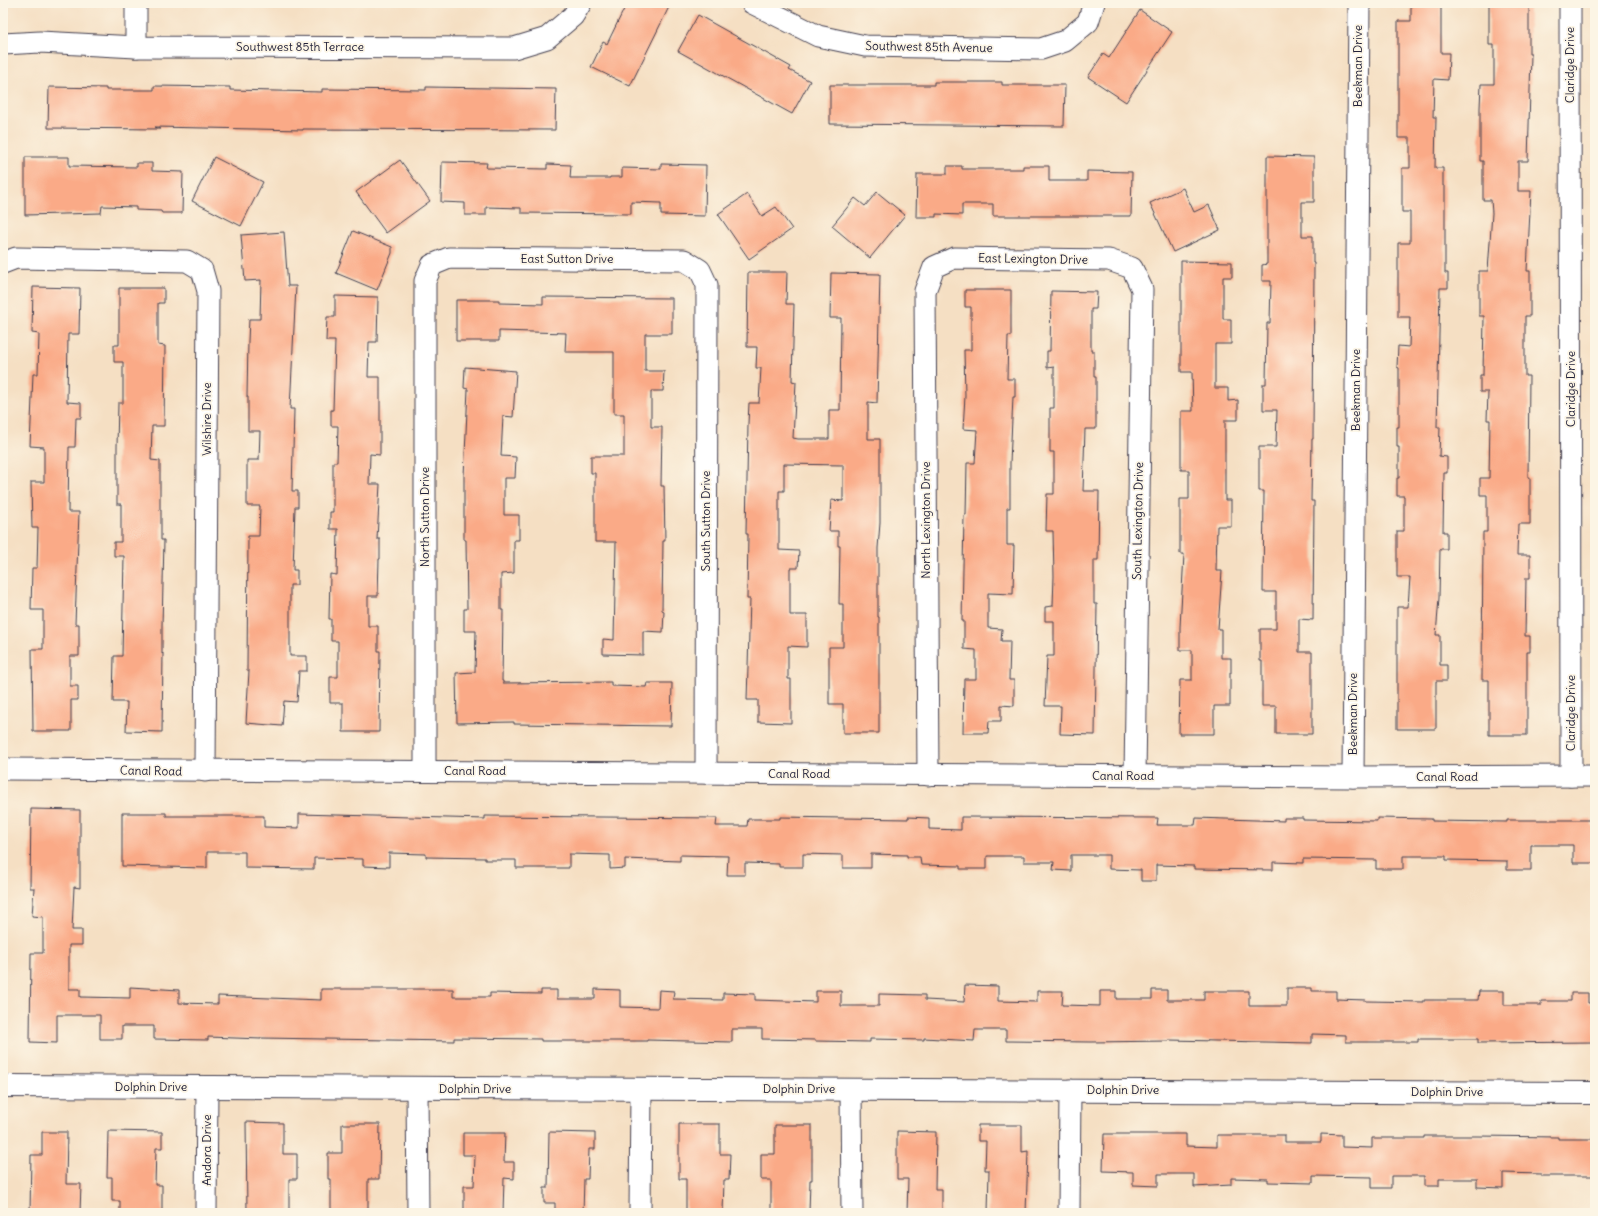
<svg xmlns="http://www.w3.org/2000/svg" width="1598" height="1216" font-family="Delius,sans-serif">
	<rect width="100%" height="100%" fill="#fcf5e5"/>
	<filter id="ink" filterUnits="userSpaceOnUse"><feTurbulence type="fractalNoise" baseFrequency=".025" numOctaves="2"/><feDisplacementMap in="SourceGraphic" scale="8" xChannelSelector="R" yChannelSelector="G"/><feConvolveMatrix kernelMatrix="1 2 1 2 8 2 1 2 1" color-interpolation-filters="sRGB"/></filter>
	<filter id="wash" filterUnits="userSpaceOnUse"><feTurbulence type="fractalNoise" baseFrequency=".012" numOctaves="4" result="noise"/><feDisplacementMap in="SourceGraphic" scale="16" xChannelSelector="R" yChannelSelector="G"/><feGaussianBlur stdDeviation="0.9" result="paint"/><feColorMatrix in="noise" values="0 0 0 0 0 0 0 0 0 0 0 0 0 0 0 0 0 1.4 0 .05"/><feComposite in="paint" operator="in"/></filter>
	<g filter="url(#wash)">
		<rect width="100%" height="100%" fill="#f5dfc3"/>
		<g id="blocks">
			<!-- building -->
			<g fill="#faaa87">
				<polygon points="627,3 660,3 669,7 630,86 591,67 603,42 607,44"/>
				<polygon points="1411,3 1441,3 1441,53 1449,53 1448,80 1434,79 1433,117 1436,117 1435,168 1443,168 1443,186 1445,186 1445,273 1448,273 1448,288 1440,288 1437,427 1440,427 1439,456 1447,457 1447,473 1444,473 1443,532 1447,532 1447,549 1440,549 1439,598 1436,635 1440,635 1440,665 1447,665 1447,681 1436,681 1436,729 1397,729 1397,607 1408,607 1410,577 1397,577 1397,531 1404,531 1404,496 1397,496 1397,478 1399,478 1399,447 1397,447 1397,427 1399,427 1399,368 1397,367 1398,346 1409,347 1410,317 1398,317 1398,243 1410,243 1410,212 1402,212 1402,168 1410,168 1410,138 1398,138 1398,21 1411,21"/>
				<polygon points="1489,3 1529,3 1529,54 1531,54 1528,161 1518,161 1518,191 1531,191 1527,271 1530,271 1530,316 1525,316 1525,376 1529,376 1528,477 1530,477 1530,524 1518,524 1517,555 1530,555 1530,578 1526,578 1525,636 1530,636 1530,652 1527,652 1527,735 1489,735 1489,680 1482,680 1483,532 1487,532 1487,495 1480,495 1480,478 1489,478 1490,420 1487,420 1488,392 1480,392 1480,375 1483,375 1484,316 1479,316 1479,271 1488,271 1492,213 1491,200 1483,200 1483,161 1480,161 1480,108 1481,84 1494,84 1494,45 1489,45"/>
				<polygon points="1140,10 1172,32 1126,102 1088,77 1103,54 1109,58"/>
				<polygon points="698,15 791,67 789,70 810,81 792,114 678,51"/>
				<polygon points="934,82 1002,82 1002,85 1065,85 1064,126 830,124 830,85 934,85"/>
				<polygon points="154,86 230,87 230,90 322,92 322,89 426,90 426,87 556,89 555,130 303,129 303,130 155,127 160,129 48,128 49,87 106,88 106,90 154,90"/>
				<polygon points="1267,156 1314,157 1314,202 1302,202 1302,236 1313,236 1313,263 1314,263 1313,439 1312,439 1311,501 1314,501 1313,620 1299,619 1299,652 1312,652 1312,734 1276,734 1276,706 1262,706 1262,661 1260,661 1260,629 1276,629 1276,592 1263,592 1264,491 1259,491 1259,447 1276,447 1277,410 1263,410 1263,384 1266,384 1267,323 1270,323 1271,281 1262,281 1262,265 1267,264"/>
				<polygon points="25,157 69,157 69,166 137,167 137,163 152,163 152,171 183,172 182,213 162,213 161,211 136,210 136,207 102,206 101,213 25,215"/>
				<polygon points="214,157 263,182 241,226 192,201"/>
				<polygon points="400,160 430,201 386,233 356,192"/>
				<polygon points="442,162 487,163 486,168 547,169 547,164 571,165 570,178 610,178 610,177 622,177 622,168 661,169 661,164 706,165 705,216 661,215 661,203 631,202 631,214 521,213 521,208 486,207 486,215 465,215 465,203 441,202"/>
				<polygon points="947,166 962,166 962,169 1023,169 1023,166 1049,166 1049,181 1087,181 1087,171 1132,172 1131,216 993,216 993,204 962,204 962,215 936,214 936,217 916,217 917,174 947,174"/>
				<polygon points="1183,188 1194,212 1209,205 1220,230 1173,252 1150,203"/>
				<polygon points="877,192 905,215 870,258 832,226 855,198 865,206"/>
				<polygon points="747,194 762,216 776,207 792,229 749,259 718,214"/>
				<polygon points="353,231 392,247 392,253 377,290 336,273"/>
				<polygon points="284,232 288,286 296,286 290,409 294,409 292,491 298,491 298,507 295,507 293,570 297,570 297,585 290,585 290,656 307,656 307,671 299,671 297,702 284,701 282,726 246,723 249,671 247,671 248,536 259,536 260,506 247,506 247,460 259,460 260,431 248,431 248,397 247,397 248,341 249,319 260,319 261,280 245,281 241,235"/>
				<polygon points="1181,261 1232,262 1232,277 1223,277 1223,319 1231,319 1231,344 1215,344 1215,388 1228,388 1228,401 1238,400 1238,420 1225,420 1225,500 1231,500 1231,526 1217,526 1216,571 1222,571 1218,629 1221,629 1221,658 1231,658 1231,673 1230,673 1230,706 1214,706 1214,734 1179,734 1180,680 1192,680 1192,650 1180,650 1180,627 1184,554 1180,554 1180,499 1189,499 1189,470 1181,470 1181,411 1193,411 1192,372 1181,372"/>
				<polygon points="748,272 787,272 786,304 794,304 792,381 796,382 793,438 798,439 829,439 829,410 840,410 841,318 830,318 831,273 880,274 877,403 868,402 868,439 880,439 880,523 878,548 878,617 879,617 879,733 843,733 843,704 829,704 829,647 843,647 843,604 839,604 840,546 838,546 838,531 829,531 831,500 843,501 843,465 784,464 784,491 779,491 779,550 799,551 798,568 790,568 790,615 807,615 807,647 788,646 788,679 791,679 791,723 758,722 758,700 747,700 750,599 747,599 748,534 746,534 748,424 749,403 759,403 761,368 756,368 757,347 747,347"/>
				<polygon points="33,287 80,288 79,334 68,334 67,402 81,403 81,418 76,418 75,447 69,447 68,512 79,512 75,624 79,624 79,656 70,656 70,686 78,686 78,700 71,700 71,731 33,731 32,649 43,649 43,610 31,610 32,568 37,568 38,528 32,528 31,482 44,482 44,447 30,446 33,374 38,374 39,334 32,333"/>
				<polygon points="119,288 164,288 164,303 158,303 158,345 165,346 164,426 152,426 151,460 160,461 160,510 161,510 161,540 164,540 162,626 162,654 163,653 162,732 126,731 127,702 113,702 114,656 122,656 124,556 114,556 114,542 121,542 121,504 117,504 117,447 118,403 123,403 123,362 114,362 114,345 119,345"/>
				<polygon points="965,290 1011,290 1011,336 1008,336 1007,379 1015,379 1015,397 1013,397 1010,463 1010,508 1007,508 1007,545 1014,545 1013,594 988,593 988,628 1002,629 1001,641 1010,641 1009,680 1014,680 1014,706 1001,705 1001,721 989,721 988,733 963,733 964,679 976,679 976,650 964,649 964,621 962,621 964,515 966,515 967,463 975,463 977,430 963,429 965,396 964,350 971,350 971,307 965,307"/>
				<polygon points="1051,291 1097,292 1096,309 1091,309 1091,351 1094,351 1094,377 1096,377 1096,429 1085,429 1083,491 1099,491 1098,560 1094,560 1094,604 1097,604 1095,735 1060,734 1061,706 1045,706 1047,656 1054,656 1054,621 1045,621 1045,607 1053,606 1054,576 1053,531 1046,531 1047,494 1054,494 1054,452 1050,452 1050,408 1054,408 1054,367 1047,368 1047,351 1050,351"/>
				<polygon points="335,296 378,297 377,342 369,342 368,377 380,377 380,455 370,454 369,484 380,484 377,539 380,539 380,559 379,559 378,596 368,596 368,626 378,626 378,651 380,651 379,732 343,732 343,703 330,703 330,677 338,677 338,641 331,641 331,619 329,619 330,574 337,575 338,529 330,529 330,512 333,512 333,462 337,462 338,426 331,426 331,410 333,410 335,341 326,341 327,317 335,317"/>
				<polygon points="543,297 672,298 672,334 645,334 645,371 664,371 663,391 651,391 651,427 662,427 661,486 664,486 665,541 663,541 662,610 664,611 663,632 643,631 643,655 603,654 603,639 614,640 616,542 595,542 595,473 591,473 591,456 624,456 624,414 614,414 614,352 565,352 566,333 499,331 499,341 456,341 456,300 499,300 499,303 543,304"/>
				<polygon points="465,367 516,371 513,417 503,416 501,456 516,457 515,478 504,478 504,515 519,515 519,540 514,540 514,573 501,574 501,610 503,610 502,681 503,681 503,683 611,682 611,686 646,687 647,683 672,683 671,726 514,724 514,722 457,723 456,673 475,672 476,631 464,631 464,609 467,609 466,540 464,540 464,476 468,389 464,388"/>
				<polygon points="31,809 80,810 80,888 74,887 72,930 82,930 82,945 69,945 69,989 80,989 80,997 130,998 130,987 179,990 179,1003 218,1004 218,996 321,1000 321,989 453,989 453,997 490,997 490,993 541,994 541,990 557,990 557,999 595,999 595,989 620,990 620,1007 658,1008 659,990 674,991 673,999 723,1000 723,993 755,994 755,1000 816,1002 816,991 841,991 841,1006 879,1006 879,994 925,995 925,1000 964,1002 965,985 998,986 998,1001 1037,1002 1037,991 1063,991 1062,1005 1100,1006 1100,991 1116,991 1116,999 1152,999 1152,990 1167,990 1167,1000 1204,1000 1204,991 1249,991 1249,1006 1287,1006 1287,988 1312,988 1312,991 1336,991 1336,999 1366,1000 1366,1001 1424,1002 1424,1000 1478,1000 1479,991 1504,991 1504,1005 1541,1005 1541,1001 1571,1001 1571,993 1588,993 1588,1003 1595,1003 1595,1042 1478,1043 1478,1039 1418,1039 1418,1042 1346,1042 1346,1035 1312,1034 1312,1043 1169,1040 1169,1041 1091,1042 1006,1041 1006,1030 975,1030 974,1041 924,1038 924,1040 870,1039 870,1042 815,1041 816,1040 762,1039 762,1029 732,1029 732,1042 647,1040 647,1041 541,1041 541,1039 454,1038 454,1041 261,1038 261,1039 208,1037 208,1040 154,1039 154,1026 122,1026 122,1039 100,1039 100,1015 57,1015 57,1043 30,1042 31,953 43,953 43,917 32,916 34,888 30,888"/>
				<polygon points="122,813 166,813 166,816 264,816 264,827 299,828 299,814 485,819 485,816 717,818 716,826 747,826 748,819 780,819 780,817 908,819 908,817 929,818 929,829 961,830 961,817 1158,818 1157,825 1195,825 1196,818 1284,821 1284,818 1303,818 1303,820 1377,821 1377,818 1432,819 1432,821 1507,822 1507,820 1592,820 1592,827 1595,827 1595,863 1573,863 1573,845 1531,845 1531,870 1507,870 1507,861 1446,860 1446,856 1403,856 1403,869 1376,869 1376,860 1303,859 1303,863 1273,862 1273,870 1194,869 1194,866 1156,865 1156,881 1141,881 1141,870 1109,869 1109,855 1071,855 1071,871 1053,870 1054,862 1024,862 1024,856 987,856 987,869 960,869 960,866 921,865 920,857 907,857 907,855 871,854 871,868 843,868 843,855 803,854 803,867 779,867 779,864 745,863 745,875 727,875 728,856 680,855 680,861 625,859 625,868 610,869 610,855 569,854 569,868 516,868 516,860 485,860 485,858 426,857 426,854 389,853 389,867 363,866 363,859 314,858 314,869 245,868 245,852 207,852 207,868 122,866"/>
				<polygon points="246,1122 283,1123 283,1154 297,1154 297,1179 289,1179 289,1213 247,1213"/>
				<polygon points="342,1124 380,1124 379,1179 368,1179 368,1213 331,1213 331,1179 328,1179 328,1153 342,1153"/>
				<polygon points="679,1124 720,1124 720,1154 730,1154 729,1180 724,1180 723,1213 686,1213 686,1179 679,1179"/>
				<polygon points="775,1125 812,1125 812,1180 810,1180 809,1213 771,1213 771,1180 761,1180 761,1154 775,1154"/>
				<polygon points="978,1125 1022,1125 1022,1152 1028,1151 1026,1213 988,1213 989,1170 985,1170 986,1141 978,1141"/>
				<polygon points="108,1131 162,1132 162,1148 156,1148 155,1185 162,1185 162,1213 120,1213 120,1201 112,1201 112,1177 107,1177"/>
				<polygon points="897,1131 936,1132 935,1189 942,1189 942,1213 907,1213 908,1179 897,1179"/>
				<polygon points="42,1132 67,1132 66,1184 81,1184 80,1213 30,1213 31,1155 42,1155"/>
				<polygon points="549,1132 595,1133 595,1149 589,1149 588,1179 584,1179 583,1213 555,1213 555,1203 544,1203 544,1188 548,1188"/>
				<polygon points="463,1133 505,1133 504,1162 514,1162 514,1179 504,1178 503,1213 464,1213 464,1186 474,1186 475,1155 463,1155"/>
				<polygon points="1104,1134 1186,1134 1186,1146 1217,1147 1217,1135 1285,1135 1285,1142 1321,1142 1321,1134 1342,1135 1342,1147 1372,1148 1372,1138 1424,1138 1424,1136 1478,1136 1558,1137 1558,1139 1595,1139 1595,1176 1541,1176 1541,1174 1503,1173 1503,1188 1477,1187 1477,1179 1439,1179 1439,1186 1424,1186 1424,1176 1391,1176 1391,1188 1372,1188 1372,1177 1313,1176 1313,1183 1268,1182 1268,1179 1231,1178 1231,1185 1194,1187 1194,1174 1158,1174 1158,1186 1133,1185 1133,1172 1103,1171"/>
			</g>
		</g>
	</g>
	<g filter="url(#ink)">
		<use href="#blocks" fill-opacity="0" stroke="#423e4f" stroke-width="1"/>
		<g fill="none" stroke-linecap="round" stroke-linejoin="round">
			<!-- minor casing -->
			<g stroke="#423e4f" stroke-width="23">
				<g id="minor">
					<polyline points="752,3 818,36 865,46 1041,49 1065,41 1088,22 1094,3"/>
					<polyline points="1570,3 1571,776"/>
					<polyline points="3,44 40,42 136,47 514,48 547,38 573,16 581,3"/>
					<polyline points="136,47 136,3"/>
					<polyline points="3,263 16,258 187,261 202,270 208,291 205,771"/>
					<polyline points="3,769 1353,777 1595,776"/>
					<polyline points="425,771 425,281 432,265 449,258 684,260 700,270 707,285 706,773"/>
					<polyline points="928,775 925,291 934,267 954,258 1109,260 1132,268 1142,289 1135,776"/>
					<polyline points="1353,777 1359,3"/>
					<polyline points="417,1088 418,1213"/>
					<polyline points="851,1090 852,1213"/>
					<polyline points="206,1213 207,1088"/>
					<polyline points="640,1213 641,1089"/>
					<polyline points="1069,1213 1070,1090"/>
				</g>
			</g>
			<!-- tertiary casing -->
			<g stroke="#423e4f" stroke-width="24">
				<polyline id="tertiary" points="3,1086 1595,1093"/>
			</g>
			<!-- minor -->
			<use href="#minor" stroke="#fff" stroke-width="21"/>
			<!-- tertiary -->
			<use href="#tertiary" stroke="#fff" stroke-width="22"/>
		</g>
	</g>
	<g text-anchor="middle" stroke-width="3.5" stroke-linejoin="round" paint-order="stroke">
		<!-- street labels -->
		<g font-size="12" fill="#22223b" stroke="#fcf5e5">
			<text x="300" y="51">Southwest 85th Terrace</text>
			<text transform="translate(929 47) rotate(1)" y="4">Southwest 85th Avenue</text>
			<text transform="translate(1570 65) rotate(-90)" y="4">Claridge Drive</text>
			<text transform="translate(1358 66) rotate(-90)" y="4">Beekman Drive</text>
			<text x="567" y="263">East Sutton Drive</text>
			<text transform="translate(1033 259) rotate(1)" y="4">East Lexington Drive</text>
			<text transform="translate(1571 389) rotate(-90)" y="4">Claridge Drive</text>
			<text transform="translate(1356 390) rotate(-90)" y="4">Beekman Drive</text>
			<text transform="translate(207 419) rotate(-90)" y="4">Wilshire Drive</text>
			<text transform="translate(425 517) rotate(-90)" y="4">North Sutton Drive</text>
			<text transform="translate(926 520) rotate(-90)" y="4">North Lexington Drive</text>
			<text transform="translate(706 521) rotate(-90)" y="4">South Sutton Drive</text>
			<text transform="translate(1138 521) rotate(-89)" y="4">South Lexington Drive</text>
			<text transform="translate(1571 713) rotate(-90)" y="4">Claridge Drive</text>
			<text transform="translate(1353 714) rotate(-90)" y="4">Beekman Drive</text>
			<text transform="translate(151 771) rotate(1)" y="4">Canal Road</text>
			<text x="475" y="775">Canal Road</text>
			<text x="799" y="778">Canal Road</text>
			<text x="1123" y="780">Canal Road</text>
			<text x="1447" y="781">Canal Road</text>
			<text x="151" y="1091">Dolphin Drive</text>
			<text x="475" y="1093">Dolphin Drive</text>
			<text x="799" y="1093">Dolphin Drive</text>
			<text x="1123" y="1094">Dolphin Drive</text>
			<text x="1447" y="1096">Dolphin Drive</text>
			<text transform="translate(207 1150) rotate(-90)" y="4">Andora Drive</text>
		</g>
	</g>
	<!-- margin -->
	<rect width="1598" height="1216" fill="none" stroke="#fcf5e5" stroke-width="16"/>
</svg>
